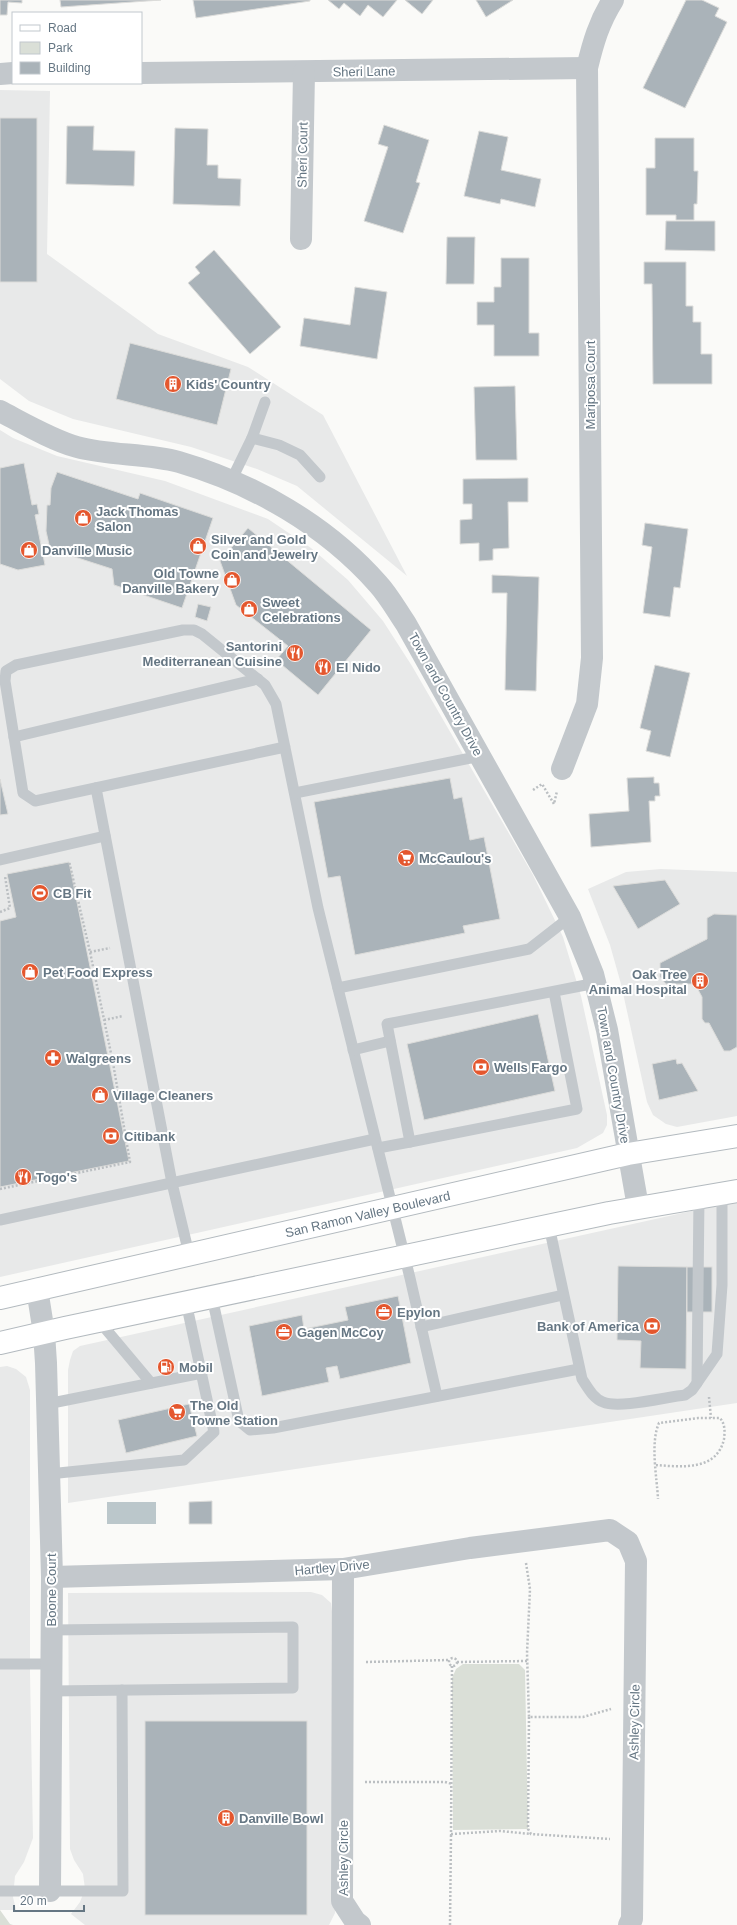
<svg xmlns="http://www.w3.org/2000/svg" width="737" height="1925" font-family="Arial,sans-serif">
	<rect width="100%" height="100%" fill="#fafaf8"/>
	<!-- built -->
	<g fill="#e8e9e9">
		<polygon points="0,90 50,91 47,254 158,334 248,367 323,415 407,576 297,486 257,469 191,447 73,419 29,401 0,379"/>
		<polygon points="0,430 13,438 57,456 165,481 268,519 311,548 348,580 383,621 412,666 533,875 563,937 581,996 607,1115 607,1125 603,1133 577,1148 0,1277"/>
		<polygon points="661,869 737,872 737,1116 677,1127 666,1124 653,1115 647,1102 621,984 610,945 588,889 626,872"/>
		<polygon points="737,1201 737,1403 68,1503 68,1370 70,1360 73,1351 80,1346"/>
		<polygon points="7,1366 16,1369 26,1377 30,1390 30,1673 33,1838 24,1862 15,1876 13,1897 16,1910 0,1910 0,1367"/>
		<polygon points="311,1592 322,1595 331,1603 333,1620 335,1913 329,1925 85,1925 71,1914 80,1902 85,1889 83,1874 74,1860 70,1849 68,1593"/>
	</g>
	<!-- green -->
	<g fill="#dadfd7">
		<polygon points="463,1664 519,1664 525,1670 528,1829 453,1830 452,1678 456,1669"/>
		<polygon points="0,1910 10,1924 13,1925 0,1925"/>
	</g>
	<!-- water -->
	<rect fill="#bbc7cb" x="107" y="1502" width="49" height="22"/>
	<!-- building -->
	<g fill="#aab3b9" stroke="#dcdcda">
		<polygon points="0,0 22,0 22,3 8,2 7,15 0,15"/>
		<polygon points="60,0 161,0 61,7"/>
		<polygon points="193,0 310,0 310,1 196,18"/>
		<polygon points="328,0 397,0 383,17 368,5 360,16 344,3 339,9"/>
		<polygon points="405,0 433,0 422,14"/>
		<polygon points="476,0 513,0 486,17"/>
		<polygon points="686,0 702,0 719,8 715,16 727,22 685,108 643,88"/>
		<rect x="0" y="118" width="37" height="164"/>
		<polygon points="384,125 429,140 416,182 420,183 403,233 364,221 388,147 378,144"/>
		<polygon points="67,126 94,126 93,150 135,151 134,186 66,184"/>
		<polygon points="175,128 208,129 207,165 218,165 218,178 241,179 240,206 173,204"/>
		<polygon points="479,131 508,137 501,170 541,179 535,207 501,199 500,204 464,196"/>
		<polygon points="655,138 694,138 694,171 698,171 697,204 694,204 694,220 676,220 676,215 646,215 646,168 655,168"/>
		<polygon points="666,221 715,221 715,251 665,250"/>
		<polygon points="447,237 475,237 474,284 446,284"/>
		<polygon points="214,250 281,327 250,354 188,283 200,273 195,267"/>
		<polygon points="501,258 529,258 529,333 539,333 539,356 494,356 494,325 477,325 477,302 494,302 494,287 501,287"/>
		<polygon points="644,262 686,262 686,306 693,306 693,322 701,322 701,354 712,354 712,384 653,384 652,284 644,284"/>
		<polygon points="355,287 387,292 377,359 300,346 304,318 350,325"/>
		<polygon points="130,343 231,369 217,425 116,399"/>
		<polygon points="515,386 517,460 476,460 474,387"/>
		<polygon points="24,463 32,505 37,504 39,514 35,515 45,565 18,570 0,564 0,468"/>
		<polygon points="57,472 138,499 140,493 213,518 182,608 114,585 112,569 50,549 46,531 47,505 50,505 51,488"/>
		<polygon points="528,478 528,502 508,502 509,548 493,549 493,560 479,561 479,543 460,544 460,520 472,519 472,504 463,504 463,479"/>
		<polygon points="645,523 688,529 680,588 674,587 670,617 643,613 652,547 642,545"/>
		<polygon points="248,528 371,630 318,695 276,660 288,646 236,605 220,561"/>
		<polygon points="492,575 539,577 536,691 505,690 507,593 492,593"/>
		<polygon points="198,604 211,607 207,621 195,617"/>
		<polygon points="655,665 690,673 670,757 646,751 651,731 640,728"/>
		<polygon points="654,777 654,783 659,783 660,796 655,796 655,801 649,801 651,842 591,847 589,814 629,811 627,778"/>
		<polygon points="450,778 454,799 462,797 470,840 484,837 500,919 463,926 465,933 355,955 340,876 328,878 314,802"/>
		<polygon points="0,779 8,814 0,815"/>
		<polygon points="69,862 129,1161 0,1187 0,921 16,917 7,874"/>
		<polygon points="665,880 680,904 638,929 613,886"/>
		<polygon points="714,914 737,915 737,1047 730,1051 724,1051 709,1023 705,1023 702,1019 702,997 695,984 666,984 660,977 660,963 707,939 707,918"/>
		<polygon points="538,1014 555,1091 424,1120 407,1044"/>
		<polygon points="676,1059 677,1064 682,1063 698,1091 659,1100 652,1064"/>
		<polygon points="618,1266 687,1267 686,1369 640,1368 641,1341 617,1340"/>
		<rect x="687" y="1267" width="25" height="45"/>
		<polygon points="398,1296 411,1363 340,1379 337,1366 326,1368 329,1382 262,1396 249,1326 302,1315 304,1329 348,1320 345,1307"/>
		<polygon points="189,1404 197,1436 126,1453 118,1420"/>
		<polygon points="212,1501 212,1524 189,1524 189,1502"/>
		<rect x="145" y="1721" width="162" height="194"/>
	</g>
	<g fill="none" stroke-linecap="round" stroke-linejoin="round">
		<!-- secondary casing -->
		<g stroke="#b3babf" stroke-width="24">
			<g id="secondary">
				<path id="s1" d="M0,1298l628,-144 109,-18"/>
				<polyline points="0,1343 65,1328 609,1213 737,1191"/>
			</g>
		</g>
		<!-- path -->
		<g stroke="#bbbfc2" stroke-width="2.5" stroke-dasharray="2 2" stroke-linecap="butt">
			<polyline points="533,790 542,784 554,804 557,791"/>
			<polyline points="0,912 10,908 5,876"/>
			<polyline points="90,952 110,948"/>
			<polyline points="104,1020 123,1016"/>
			<polyline points="0,1189 130,1162 113,1063 90,952 69,861"/>
			<polyline points="709,1397 711,1418"/>
			<path d="M656,1465c26,2 61,6 68,-26 1,-8 1,-15 -4,-21h-22l-39,5c-9,20 -2,55 -1,76"/>
			<polyline points="526,1563 530,1589 527,1653 529,1717 583,1717 611,1709"/>
			<circle cx="453" cy="1662" r="4"/>
			<polyline points="366,1662 449,1660"/>
			<polyline points="457,1662 527,1661"/>
			<polyline points="452,1666 451,1834 500,1831 531,1834"/>
			<polyline points="529,1717 528,1829 531,1834 610,1839"/>
			<polyline points="365,1782 445,1782 452,1784"/>
			<polyline points="450,1925 451,1834"/>
		</g>
		<!-- service -->
		<g stroke="#c3c8cc" stroke-width="11">
			<polyline points="252,438 279,445 300,455 320,477"/>
			<polyline points="231,481 252,438 265,402"/>
			<polyline points="14,737 258,679"/>
			<polyline points="285,747 35,801 23,793 5,681 6,671 16,665 183,630 194,630 202,634 265,685 276,704 318,908 410,1278 437,1396"/>
			<polyline points="96,788 172,1183 189,1254"/>
			<polyline points="295,793 481,756"/>
			<polyline points="0,860 105,836"/>
			<polyline points="338,988 529,949 570,917"/>
			<polyline points="554,992 577,1109 410,1142 387,1024 596,983"/>
			<polyline points="353,1050 390,1041"/>
			<polyline points="378,1148 410,1142"/>
			<polyline points="0,1220 375,1139"/>
			<path d="M549,1226l33,153c6,9 11,19 21,23 16,7 63,-5 82,-7l7,-5 5,-7 2,-186"/>
			<polyline points="212,1297 239,1421 250,1430 273,1428 579,1369"/>
			<polyline points="99,1321 151,1383"/>
			<polyline points="421,1327 563,1295"/>
			<polyline points="697,1383 717,1354 722,1285 722,1193"/>
			<polyline points="47,1404 202,1373"/>
			<polyline points="49,1474 184,1460 214,1432 186,1302"/>
			<polyline points="0,1664 52,1664"/>
			<polyline points="51,1691 293,1688 293,1627 52,1630"/>
			<polyline points="0,1891 123,1891 122,1690"/>
		</g>
		<!-- minor -->
		<g stroke="#c3c8cc" stroke-width="22">
			<polyline points="141,73 587,68"/>
			<polyline points="0,74 13,73"/>
			<polyline points="301,239 304,72"/>
			<path d="M0,411c23,12 52,29 77,36 33,9 69,6 102,15 75,22 147,63 199,122 11,12 19,27 28,40l164,293 23,57 14,56 31,177"/>
			<path d="M562,769l25,-65 5,-46 -5,-590c6,-25 12,-46 26,-68"/>
			<polyline points="37,1289 44,1333 46,1363 52,1577 50,1891"/>
			<polyline points="343,1569 342,1901 355,1921 360,1925"/>
			<polyline points="52,1577 343,1569 470,1548 610,1530 628,1542 636,1561 632,1919 629,1925"/>
		</g>
		<!-- secondary -->
		<use href="#secondary" stroke="#fff" stroke-width="22"/>
	</g>
	<!-- icons -->
	<defs>
		<g id="building-disc" transform="scale(0.9)"><circle r="9.5" fill="#e4572e" stroke="#fff"/><path d="M-4-6H4V6H1V3H-1V6H-4ZM-2.5-4.3h1.7v1.8h-1.7ZM.8-4.3h1.7v1.8H.8ZM-2.5-1h1.7V.8h-1.7ZM.8-1h1.7V.8H.8Z" fill="#fff"/></g>
		<g id="shop-disc" transform="scale(0.9)"><circle r="9.5" fill="#e4572e" stroke="#fff"/><path d="M-5-2.5h2.3a2.7 3.5 0 0 1 5.4 0H5L5.5 6h-11ZM-1.5-2.5h3a1.5 2.3 0 0 0-3 0Z" fill="#fff"/></g>
		<g id="restaurant-disc" transform="scale(0.9)"><circle r="9.5" fill="#e4572e" stroke="#fff"/><path d="M-5-6h1v4h1v-4h1v4h1v-4h1v5L-1.5 .5V6h-2V.5L-5-1ZM5-6V6H3V1.5H1.5Q1.5-4 5-6Z" fill="#fff"/></g>
		<g id="supermarket-disc" transform="scale(0.9)"><circle r="9.5" fill="#e4572e" stroke="#fff"/><path d="M-6-5.5h2.5l.6 2H6L4.5 2H-2.5L-4.4-4H-6ZM-1.5 3.2a1.3 1.3 0 1 0 .1 0ZM3 3.2a1.3 1.3 0 1 0 .1 0Z" fill="#fff"/></g>
		<g id="stadium-disc" transform="scale(0.9)"><circle r="9.5" fill="#e4572e" stroke="#fff"/><path d="M0-5a6.5 5 0 1 0 0 10a6.5 5 0 1 0 0-10ZM-3.5-1.8h7v3.6h-7Z" fill="#fff"/></g>
		<g id="pharmacy-disc" transform="scale(0.9)"><circle r="9.5" fill="#e4572e" stroke="#fff"/><path d="M-2-6h4v4h4v4h-4v4h-4v-4h-4v-4h4Z" fill="#fff"/></g>
		<g id="bank-disc" transform="scale(0.9)"><circle r="9.5" fill="#e4572e" stroke="#fff"/><path d="M-6-4H6V4H-6ZM0-2.3a2.3 2.3 0 1 0 0 4.6a2.3 2.3 0 1 0 0-4.6Z" fill="#fff"/></g>
		<g id="office-disc" transform="scale(0.9)"><circle r="9.5" fill="#e4572e" stroke="#fff"/><path d="M-6-3h4V-5.5h4V-3h4V5H-6ZM-1-4.5V-3h2v-1.5ZM-6 0V1H6V0Z" fill="#fff"/></g>
		<g id="fuel-disc" transform="scale(0.9)"><circle r="9.5" fill="#e4572e" stroke="#fff"/><path d="M-5.5-6h7V0h2V4h1.3V-2.5L3-4.5l.8-.8L6-3V5H2.5V1h-1V6h-7ZM-4.2-4.7v3.2H.2V-4.7Z" fill="#fff"/></g>
	</defs>
	<g fill-rule="evenodd">
		<use href="#building-disc" x="173" y="384"/>
		<use href="#shop-disc" x="83" y="518"/>
		<use href="#shop-disc" x="198" y="546"/>
		<use href="#shop-disc" x="29" y="550"/>
		<use href="#shop-disc" x="232" y="580"/>
		<use href="#shop-disc" x="249" y="609"/>
		<use href="#restaurant-disc" x="295" y="653"/>
		<use href="#restaurant-disc" x="323" y="667"/>
		<use href="#supermarket-disc" x="406" y="858"/>
		<use href="#stadium-disc" x="40" y="893"/>
		<use href="#shop-disc" x="30" y="972"/>
		<use href="#building-disc" x="700" y="981"/>
		<use href="#pharmacy-disc" x="53" y="1058"/>
		<use href="#bank-disc" x="481" y="1067"/>
		<use href="#shop-disc" x="100" y="1095"/>
		<use href="#bank-disc" x="111" y="1136"/>
		<use href="#restaurant-disc" x="23" y="1177"/>
		<use href="#office-disc" x="384" y="1312"/>
		<use href="#bank-disc" x="652" y="1326"/>
		<use href="#office-disc" x="284" y="1332"/>
		<use href="#fuel-disc" x="166" y="1367"/>
		<use href="#supermarket-disc" x="177" y="1412"/>
		<use href="#building-disc" x="226" y="1818"/>
	</g>
	<g text-anchor="middle" stroke-width="4" stroke-linejoin="round" paint-order="stroke">
		<!-- street labels -->
		<g font-size="13" fill="#657683" stroke="#fff">
			<text transform="translate(364 71) rotate(-1)" y="5">Sheri Lane</text>
			<text transform="translate(302 155) rotate(-89)" y="5">Sheri Court</text>
			<text transform="translate(590 385) rotate(-90)" y="5">Mariposa Court</text>
			<text transform="translate(446 694) rotate(61)" y="5">Town and Country Drive</text>
			<text transform="translate(614 1075) rotate(80)" y="5">Town and Country Drive</text>
			<text dy="5" stroke="none"><textPath href="#s1" startOffset="377">San Ramon Valley Boulevard</textPath></text>
			<text transform="translate(332 1567) rotate(-5)" y="5">Hartley Drive</text>
			<text transform="translate(51 1590) rotate(-90)" y="5">Boone Court</text>
			<text transform="translate(634 1722) rotate(-89)" y="5">Ashley Circle</text>
			<text transform="translate(343 1858) rotate(-90)" y="5">Ashley Circle</text>
		</g>
		<!-- poi labels -->
		<g font-size="13" font-weight="bold" fill="#657683" stroke="#fff" text-anchor="start">
			<text x="186" y="389">Kids' Country</text>
			<text x="96" y="516">Jack Thomas<tspan x="96" dy="15">Salon</tspan></text>
			<text x="211" y="544">Silver and Gold<tspan x="211" dy="15">Coin and Jewelry</tspan></text>
			<text x="42" y="555">Danville Music</text>
			<text x="219" y="578" text-anchor="end">Old Towne<tspan x="219" dy="15">Danville Bakery</tspan></text>
			<text x="262" y="607">Sweet<tspan x="262" dy="15">Celebrations</tspan></text>
			<text x="282" y="651" text-anchor="end">Santorini<tspan x="282" dy="15">Mediterranean Cuisine</tspan></text>
			<text x="336" y="672">El Nido</text>
			<text x="419" y="863">McCaulou's</text>
			<text x="53" y="898">CB Fit</text>
			<text x="43" y="977">Pet Food Express</text>
			<text x="687" y="979" text-anchor="end">Oak Tree<tspan x="687" dy="15">Animal Hospital</tspan></text>
			<text x="66" y="1063">Walgreens</text>
			<text x="494" y="1072">Wells Fargo</text>
			<text x="113" y="1100">Village Cleaners</text>
			<text x="124" y="1141">Citibank</text>
			<text x="36" y="1182">Togo's</text>
			<text x="397" y="1317">Epylon</text>
			<text x="639" y="1331" text-anchor="end">Bank of America</text>
			<text x="297" y="1337">Gagen McCoy</text>
			<text x="179" y="1372">Mobil</text>
			<text x="190" y="1410">The Old<tspan x="190" dy="15">Towne Station</tspan></text>
			<text x="239" y="1823">Danville Bowl</text>
		</g>
	</g>
	<!-- legend -->
	<rect x="12" y="12" width="130" height="72" fill="#ffffff" stroke="#c1c8cd"/>
	<rect x="20" y="25" width="20" height="6" fill="#ffffff" stroke="#c1c8cd"/>
	<text x="48" y="32" font-size="12" fill="#657683">Road</text>
	<rect x="20" y="42" width="20" height="12" fill="#dadfd7" stroke="#c1c8cd"/>
	<text x="48" y="52" font-size="12" fill="#657683">Park</text>
	<rect x="20" y="62" width="20" height="12" fill="#aab3b9" stroke="#c1c8cd"/>
	<text x="48" y="72" font-size="12" fill="#657683">Building</text>
	<!-- scale -->
	<path d="M14 1905v6h70v-6" fill="none" stroke="#657683" stroke-width="2"/>
	<text x="20" y="1905" font-size="12" fill="#657683" stroke="#ffffff" stroke-width="3" paint-order="stroke">20 m</text>
</svg>
